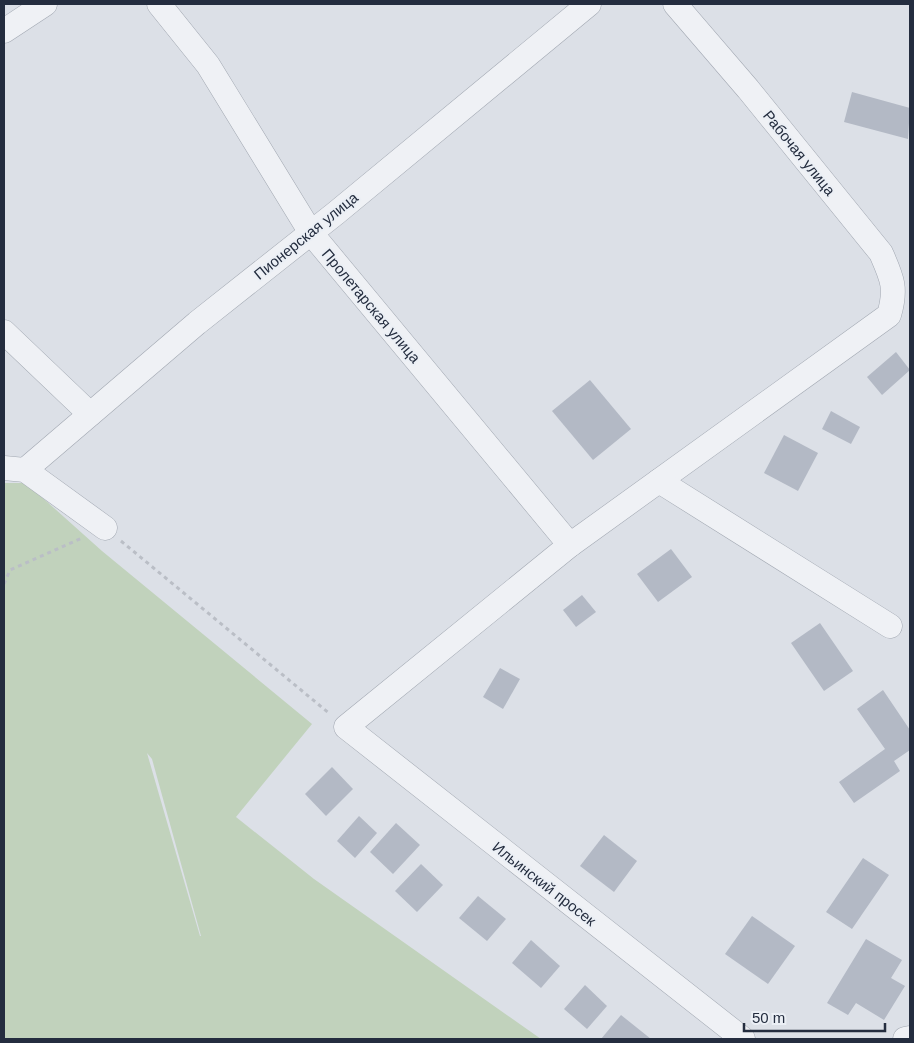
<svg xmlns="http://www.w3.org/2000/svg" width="914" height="1043" font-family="Helvetica,sans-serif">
	<rect width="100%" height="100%" fill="#dce0e7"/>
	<!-- green -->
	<path fill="#c1d2bc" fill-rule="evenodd" d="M4,483h22l76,68 210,173 -76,93 78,62 227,160h-537zM147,753l5,6 49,177h-1z"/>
	<!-- building -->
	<g fill="#b3b9c5">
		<polygon points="852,92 910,108 908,139 844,122"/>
		<polygon points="896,352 910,370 882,395 867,377"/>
		<polygon points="590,380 631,429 593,460 552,411"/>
		<polygon points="831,411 860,427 851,444 822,429"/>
		<polygon points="784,435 818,453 798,491 764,473"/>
		<polygon points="671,549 692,577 658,602 637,574"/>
		<polygon points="582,595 596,612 576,627 563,610"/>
		<polygon points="820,623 853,671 824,691 791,643"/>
		<polygon points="500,668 520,679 503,709 483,697"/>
		<polygon points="883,690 910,730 910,750 894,761 900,771 854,803 839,782 885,749 857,709"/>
		<polygon points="332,767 353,789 326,816 305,794"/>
		<polygon points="359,816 377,833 355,858 337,841"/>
		<polygon points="396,823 420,845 393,874 370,852"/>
		<polygon points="604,835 637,861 614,892 580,866"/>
		<polygon points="863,858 889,875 852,929 826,912"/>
		<polygon points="421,864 443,885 417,912 395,891"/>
		<polygon points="478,896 506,919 487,941 459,918"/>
		<polygon points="752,916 795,946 768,984 725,954"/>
		<polygon points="866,939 902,960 891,978 905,986 884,1020 856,1003 848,1015 827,1003"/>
		<polygon points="531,940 560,966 541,988 512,963"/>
		<polygon points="585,985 607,1006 587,1029 564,1009"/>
		<polygon points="621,1015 651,1039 601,1039"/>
	</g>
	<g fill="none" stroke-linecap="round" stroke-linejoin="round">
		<!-- minor casing -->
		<g stroke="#a1a7b1" stroke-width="25">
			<g id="minor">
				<polyline points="159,4 208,65 311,233 570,545"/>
				<path d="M675,4l73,85 133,164c11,25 16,35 8,62l-319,230 -224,182 397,312"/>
				<polyline points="4,31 45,4"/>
				<polyline points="4,332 90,414"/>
				<polyline points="4,468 25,470 105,528"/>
				<polyline points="25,470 197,323 336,213 589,4"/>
				<polyline points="659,481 890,626"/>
				<polyline points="905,1039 910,1038"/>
			</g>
		</g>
		<!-- path -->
		<g stroke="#babec6" stroke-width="3" stroke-dasharray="4 4" stroke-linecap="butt">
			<polyline points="121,541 330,714"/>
			<polyline points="4,584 10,570 82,538"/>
		</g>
		<!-- minor -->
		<use href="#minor" stroke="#eff1f5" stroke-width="24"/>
	</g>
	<g text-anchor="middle" stroke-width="4" stroke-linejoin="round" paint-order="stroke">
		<!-- street labels -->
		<g font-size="15" fill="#242d3f" stroke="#ebeff5">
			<text transform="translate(799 153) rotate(51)" y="5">Рабочая улица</text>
			<text transform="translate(306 236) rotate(-39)" y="5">Пионерская улица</text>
			<text transform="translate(371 306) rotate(50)" y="5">Пролетарская улица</text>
			<text transform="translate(544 884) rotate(38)" y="5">Ильинский просек</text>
		</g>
	</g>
	<!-- border -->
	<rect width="914" height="1043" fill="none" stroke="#242d3f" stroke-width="10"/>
	<!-- scale -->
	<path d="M744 1023v8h141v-8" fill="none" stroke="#242d3f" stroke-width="2.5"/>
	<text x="752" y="1023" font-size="15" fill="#242d3f" stroke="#ebeff5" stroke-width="4" paint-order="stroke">50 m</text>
</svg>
